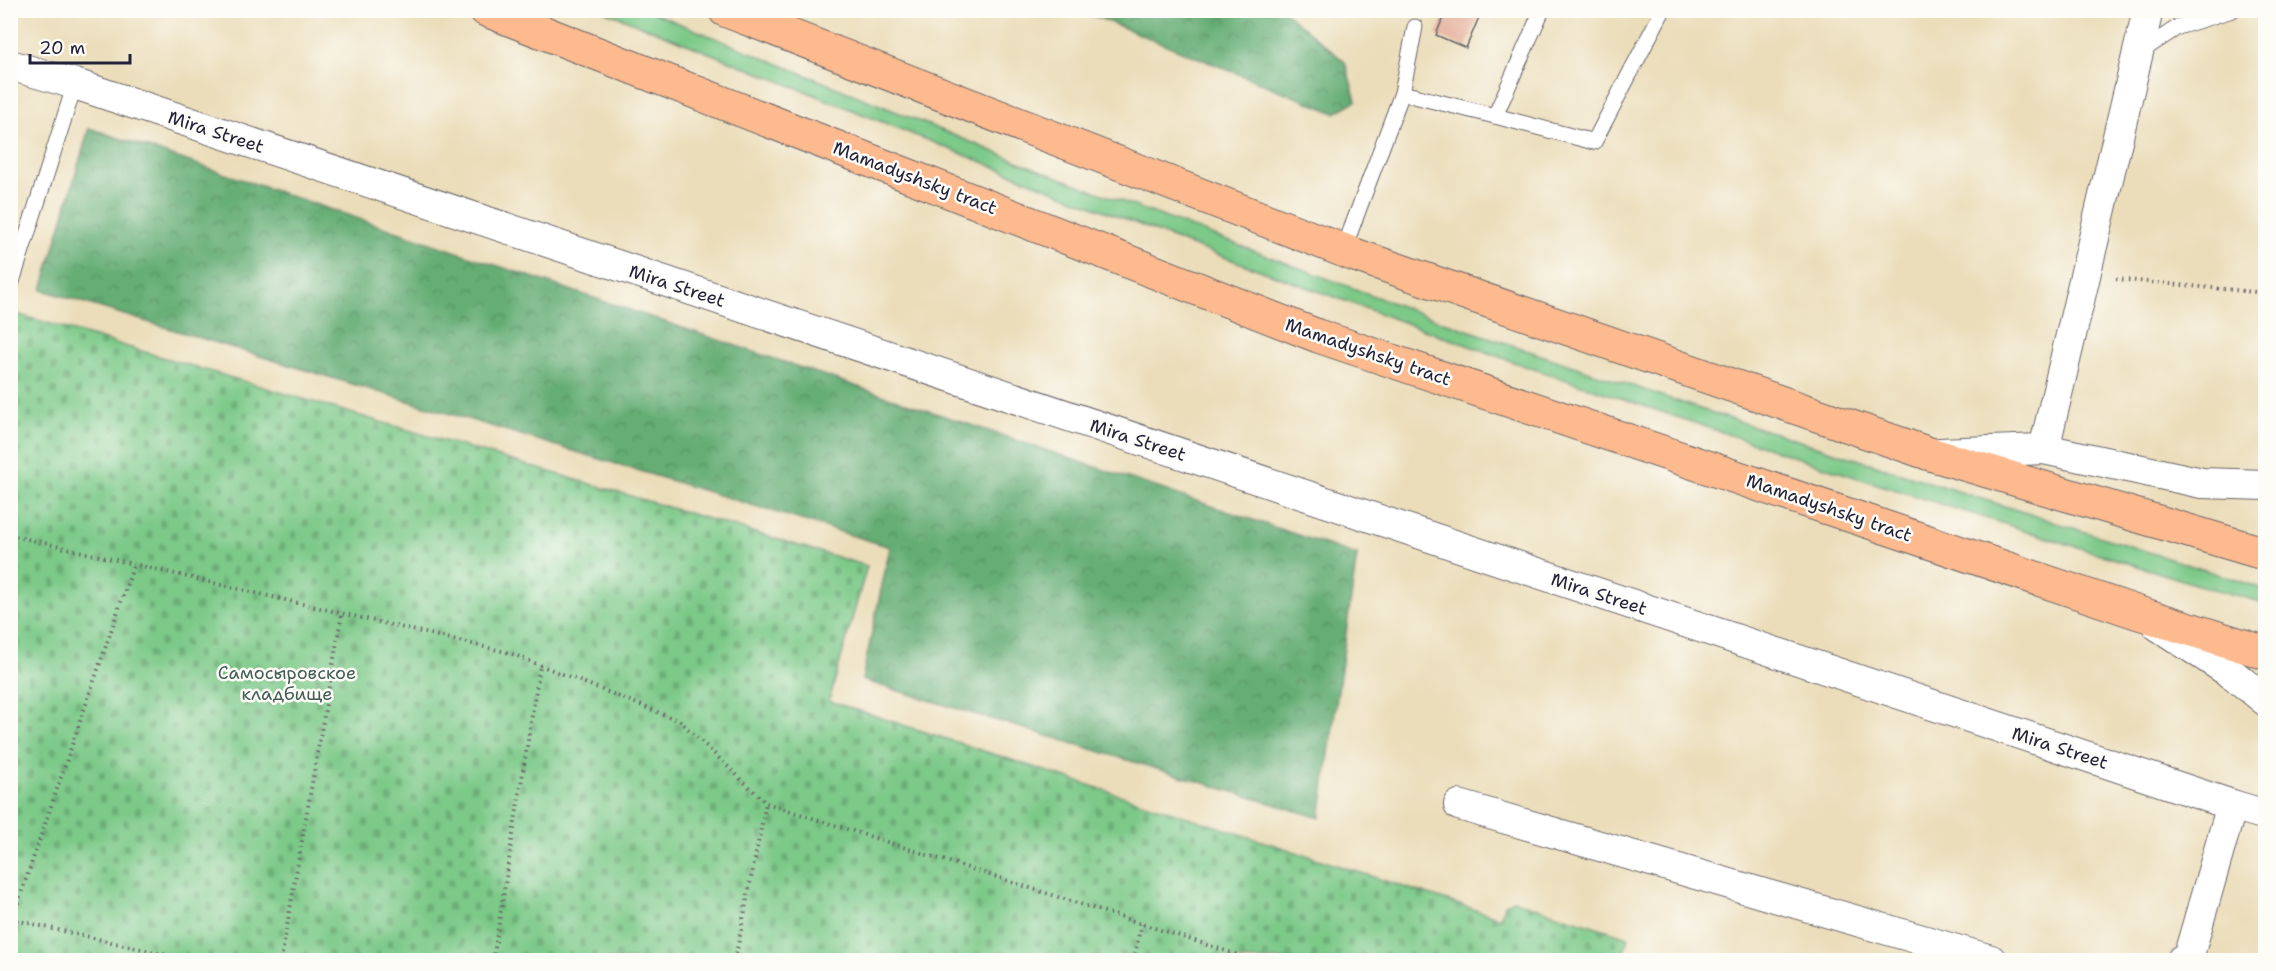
<svg xmlns="http://www.w3.org/2000/svg" width="2276" height="971" font-family="'Shantell Sans',sans-serif">
	<defs>
		<pattern id="forest-crowns" width="20" height="18" patternUnits="userSpaceOnUse" patternTransform="scale(1.5)"><rect width="20" height="18" fill="#65ad74"/><path d="M2 6a3 3 0 1 1 6 0M12 15a3 3 0 1 1 6 0" fill="none" stroke="#538c60"/></pattern>
		<pattern id="cemetery-stones" width="16" height="16" patternUnits="userSpaceOnUse" patternTransform="scale(1.5)"><rect width="16" height="16" fill="#7cc988"/><path d="M2 7V4a2 2 0 0 1 4 0v3zM10 15v-3a2 2 0 0 1 4 0v3z" fill="#6bac76"/></pattern>
	</defs>
	<rect width="100%" height="100%" fill="#fdfcf7"/>
	<filter id="ink" filterUnits="userSpaceOnUse"><feTurbulence type="fractalNoise" baseFrequency=".0167" numOctaves="2"/><feDisplacementMap in="SourceGraphic" scale="12" xChannelSelector="R" yChannelSelector="G"/><feConvolveMatrix kernelMatrix="1 2 1 2 8 2 1 2 1" color-interpolation-filters="sRGB"/></filter>
	<filter id="wash" filterUnits="userSpaceOnUse"><feTurbulence type="fractalNoise" baseFrequency=".008" numOctaves="4" result="noise"/><feDisplacementMap in="SourceGraphic" scale="24" xChannelSelector="R" yChannelSelector="G"/><feGaussianBlur stdDeviation="1.35" result="paint"/><feColorMatrix in="noise" values="0 0 0 0 0 0 0 0 0 0 0 0 0 0 0 0 0 1.4 0 .05"/><feComposite in="paint" operator="in"/></filter>
	<g filter="url(#wash)">
		<rect width="100%" height="100%" fill="#ebddb9"/>
		<!-- grass -->
		<polygon fill="#7cc988" stroke="#4f7662" stroke-width="1.5" points="604,11 649,11 1044,172 1438,320 1712,413 2265,589 2265,603 2198,585 1855,477 1522,365 1185,243"/>
		<!-- forest -->
		<g fill="url(#forest-crowns)" stroke="#446858" stroke-width="1.5">
			<polygon points="1082,11 1284,11 1345,62 1356,101 1335,113"/>
			<polygon points="89,128 1357,555 1320,818 862,680 890,547 42,290"/>
		</g>
		<!-- cemetery -->
		<polygon fill="url(#cemetery-stones)" stroke="#4f7662" stroke-width="1.5" points="10,312 867,566 829,701 1500,918 1504,905 1513,900 1628,937 1623,955 1639,960 11,960"/>
		<g id="blocks">
			<!-- building -->
			<polygon fill="#e4ae99" points="1446,10 1482,10 1466,48 1436,35"/>
		</g>
	</g>
	<g filter="url(#ink)">
		<use href="#blocks" fill-opacity="0" stroke="#686367" stroke-width="1.5"/>
		<g fill="none" stroke-linecap="round" stroke-linejoin="round">
			<!-- lane casing -->
			<g stroke="#686367" stroke-width="17">
				<g id="lane">
					<polyline points="2140,52 2178,27 2232,10"/>
					<polyline points="1402,93 1495,116 1542,10"/>
					<polyline points="1495,116 1594,142 1663,10"/>
					<polyline points="1343,251 1402,93 1415,27"/>
					<polyline points="10,288 75,84"/>
				</g>
			</g>
			<!-- street casing -->
			<g stroke="#686367" stroke-width="32">
				<g id="street">
					<polyline points="10,65 75,84 2232,805 2266,815"/>
					<polyline points="2044,449 2148,10"/>
					<polyline points="1939,453 2044,449 2202,483 2266,485"/>
					<polyline points="2157,625 2235,676 2266,701"/>
					<polyline points="1459,805 1991,960"/>
					<polyline points="2182,960 2188,958 2232,805"/>
				</g>
			</g>
			<!-- primary casing -->
			<g stroke="#686367" stroke-width="35">
				<g id="primary">
					<polyline points="486,10 1318,336 2139,613 2266,653"/>
					<polyline points="725,10 1355,255 1930,454 2266,554"/>
				</g>
			</g>
			<!-- path -->
			<g stroke="#686367" stroke-width="4" stroke-dasharray="1.5 4.5" stroke-linecap="butt">
				<polyline points="2116,279 2266,293"/>
				<polyline points="10,535 510,653 680,721 766,803 1254,960"/>
				<polyline points="11,919 189,960"/>
				<polyline points="10,926 134,564"/>
				<polyline points="281,960 342,613"/>
				<polyline points="493,960 540,665"/>
				<polyline points="735,960 766,803"/>
				<polyline points="1134,960 1141,924"/>
			</g>
			<!-- lane -->
			<use href="#lane" stroke="#fff" stroke-width="15"/>
			<!-- street -->
			<use href="#street" stroke="#fff" stroke-width="30"/>
			<!-- primary -->
			<use href="#primary" stroke="#fcba8e" stroke-width="33"/>
		</g>
	</g>
	<g text-anchor="middle" stroke-width="5" stroke-linejoin="round" paint-order="stroke">
		<!-- street labels -->
		<g font-size="18" fill="#22223b" stroke="#fdfcf7">
			<text transform="translate(216 132) rotate(18)" y="6">Mira Street</text>
			<text transform="translate(915 178) rotate(21)" y="6">Mamadyshsky tract</text>
			<text transform="translate(677 286) rotate(18)" y="6">Mira Street</text>
			<text transform="translate(1368 352) rotate(19)" y="6">Mamadyshsky tract</text>
			<text transform="translate(1138 440) rotate(18)" y="6">Mira Street</text>
			<text transform="translate(1829 508) rotate(19)" y="6">Mamadyshsky tract</text>
			<text transform="translate(1599 594) rotate(18)" y="6">Mira Street</text>
			<text transform="translate(2060 748) rotate(18)" y="6">Mira Street</text>
		</g>
		<!-- park labels -->
		<g font-size="18" fill="#425c56" stroke="#fdfcf7">
			<text x="287" y="679">Самосыровское<tspan x="287" dy="21">кладбище</tspan></text>
		</g>
	</g>
	<!-- margin -->
	<rect width="2276" height="971" fill="none" stroke="#fdfcf7" stroke-width="36"/>
	<!-- scale -->
	<path d="M30 54v9h100v-9" fill="none" stroke="#22223b" stroke-width="3"/>
	<text x="39" y="54" font-size="18" fill="#22223b" stroke="#fdfcf7" stroke-width="4.5" paint-order="stroke">20 m</text>
</svg>
